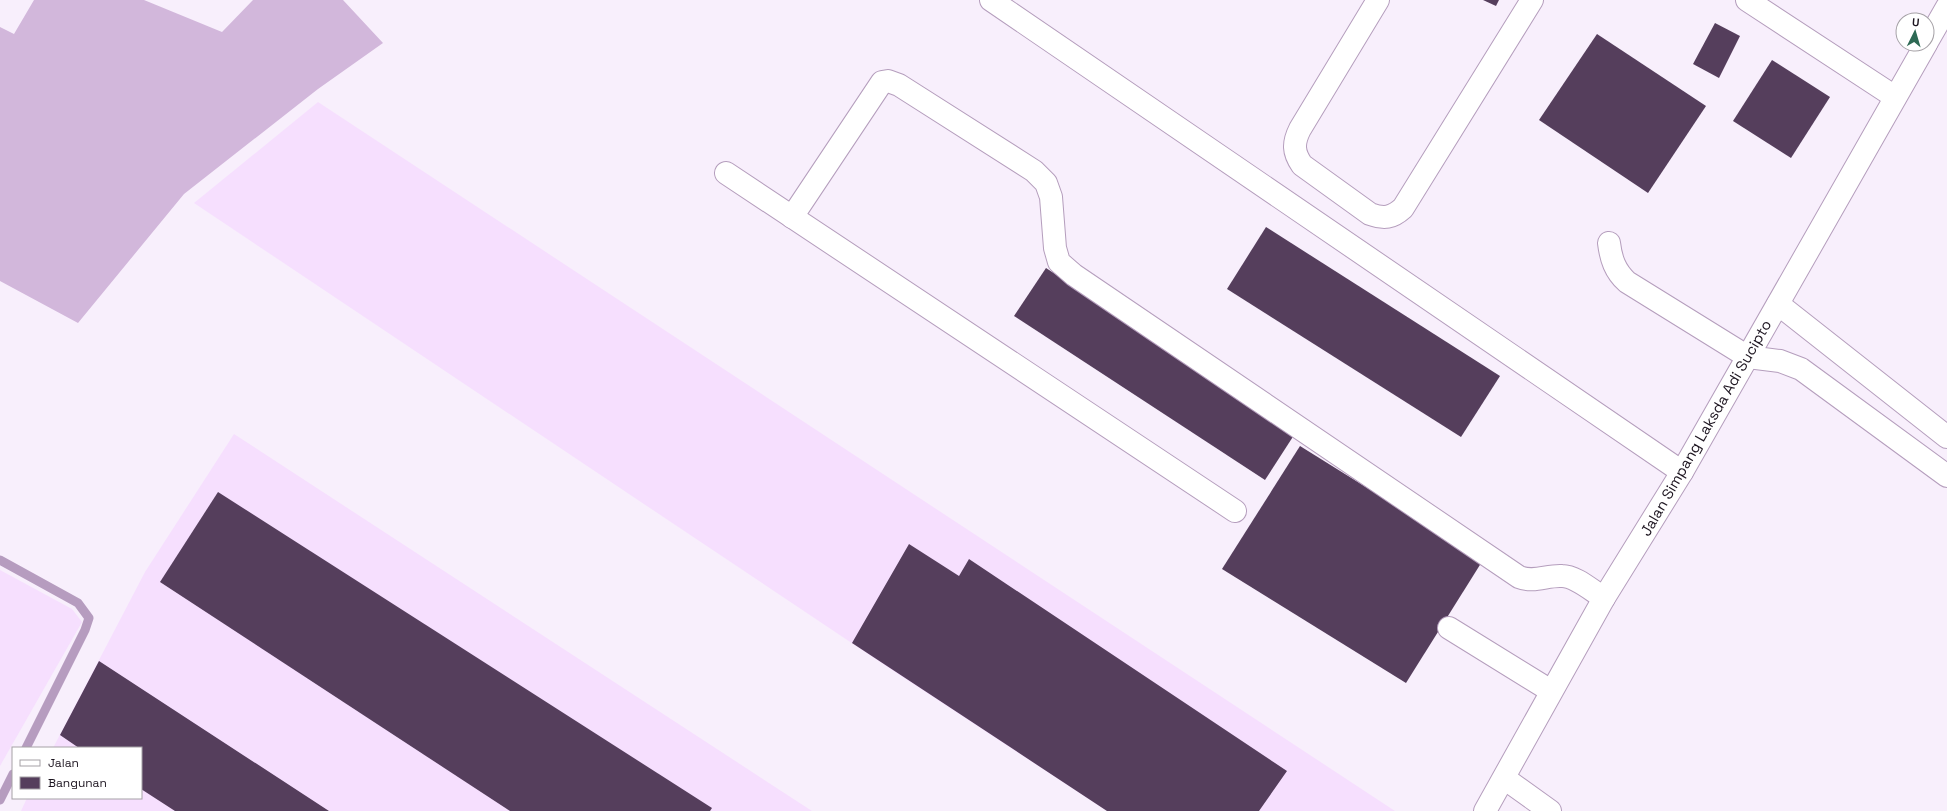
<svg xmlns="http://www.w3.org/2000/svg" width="1947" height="811" font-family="'Space Grotesk',sans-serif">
	<rect width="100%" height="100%" fill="#f8effc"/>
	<!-- built -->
	<g fill="#f6dffe">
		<polygon points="318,102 1395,811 1107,811 892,670 194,203"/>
		<polygon points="234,434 812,811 21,811 27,798 141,798 141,748 53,748 145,572"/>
		<polygon points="0,570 72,609 82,622 0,766"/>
	</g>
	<!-- forest -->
	<polygon fill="#d2b7db" points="34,0 144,0 222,32 253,0 343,0 383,43 318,89 184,194 78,323 0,281 0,27 14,34"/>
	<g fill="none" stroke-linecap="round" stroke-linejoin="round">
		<!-- stream -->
		<g stroke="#b69cbf" stroke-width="9">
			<polyline points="0,560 78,603 89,618 85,630 26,748"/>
			<polyline points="0,800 13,774"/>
		</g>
	</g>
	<!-- building -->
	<g fill="#553e5c">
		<polygon points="1483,0 1499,0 1496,6"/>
		<polygon points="1715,23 1740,36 1719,78 1693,64"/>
		<polygon points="1597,34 1706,106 1648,193 1539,120"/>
		<polygon points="1772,60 1830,97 1791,158 1733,121"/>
		<polygon points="1266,227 1500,376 1461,437 1227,289"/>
		<polygon points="1046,268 1296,432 1265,480 1014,316"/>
		<polygon points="1300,446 1483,560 1406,683 1222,569"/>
		<polygon points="218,492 712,808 710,811 510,811 160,582"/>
		<polygon points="909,544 959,576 969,559 1287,771 1259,811 1107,811 852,643"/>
		<polygon points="99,661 329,811 175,811 141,789 141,748 79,748 60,735"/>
	</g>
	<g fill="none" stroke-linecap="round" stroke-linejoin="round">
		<!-- minor casing -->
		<g stroke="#b59ebd" stroke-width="24">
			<g id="minor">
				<polyline points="991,0 1682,472"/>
				<path d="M1378,0l-78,129c-7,14 -7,23 2,36l68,49c14,5 22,4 33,-6l129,-208"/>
				<polyline points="1747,0 1895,97"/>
				<polyline points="1927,42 1947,7"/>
				<polyline points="726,173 1235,511"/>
				<path d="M792,217l90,-135 6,-1 11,4 135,86 12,12 5,14 4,51 4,14 15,13 445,302c15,6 28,-2 43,-1 14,0 30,15 42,22"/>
				<path d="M1609,243c2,16 6,28 18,39l121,75 32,4 21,8 146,107"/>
				<polyline points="1778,304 1947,437"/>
				<polyline points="1449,628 1551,691"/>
				<polyline points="1504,778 1550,811"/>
				<polyline points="1485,811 1604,598 1682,472 1926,44"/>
			</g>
		</g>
		<!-- minor -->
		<use href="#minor" stroke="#fff" stroke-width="22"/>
	</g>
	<g text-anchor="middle" stroke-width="4" stroke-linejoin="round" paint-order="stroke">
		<!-- street labels -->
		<g font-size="15" fill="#1d1520" stroke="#fff">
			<text transform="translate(1706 428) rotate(-60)" y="5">Jalan Simpang Laksda Adi Sucipto</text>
		</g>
	</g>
	<!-- legend -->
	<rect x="12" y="747" width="130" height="52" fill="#ffffff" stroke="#a5a1a6"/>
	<rect x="20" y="760" width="20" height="6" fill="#ffffff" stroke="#a5a1a6"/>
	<text x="48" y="767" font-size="12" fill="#1d1520">Jalan</text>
	<rect x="20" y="777" width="20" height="12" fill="#553e5c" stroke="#a5a1a6"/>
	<text x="48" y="787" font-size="12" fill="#1d1520">Bangunan</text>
	<!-- north arrow -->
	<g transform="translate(1915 32) rotate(5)"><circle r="19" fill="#ffffff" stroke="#a5a1a6"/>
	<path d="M0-3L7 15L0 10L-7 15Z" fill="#2d6954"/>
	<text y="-6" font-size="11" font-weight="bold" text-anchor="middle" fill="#1d1520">U</text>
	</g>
</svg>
